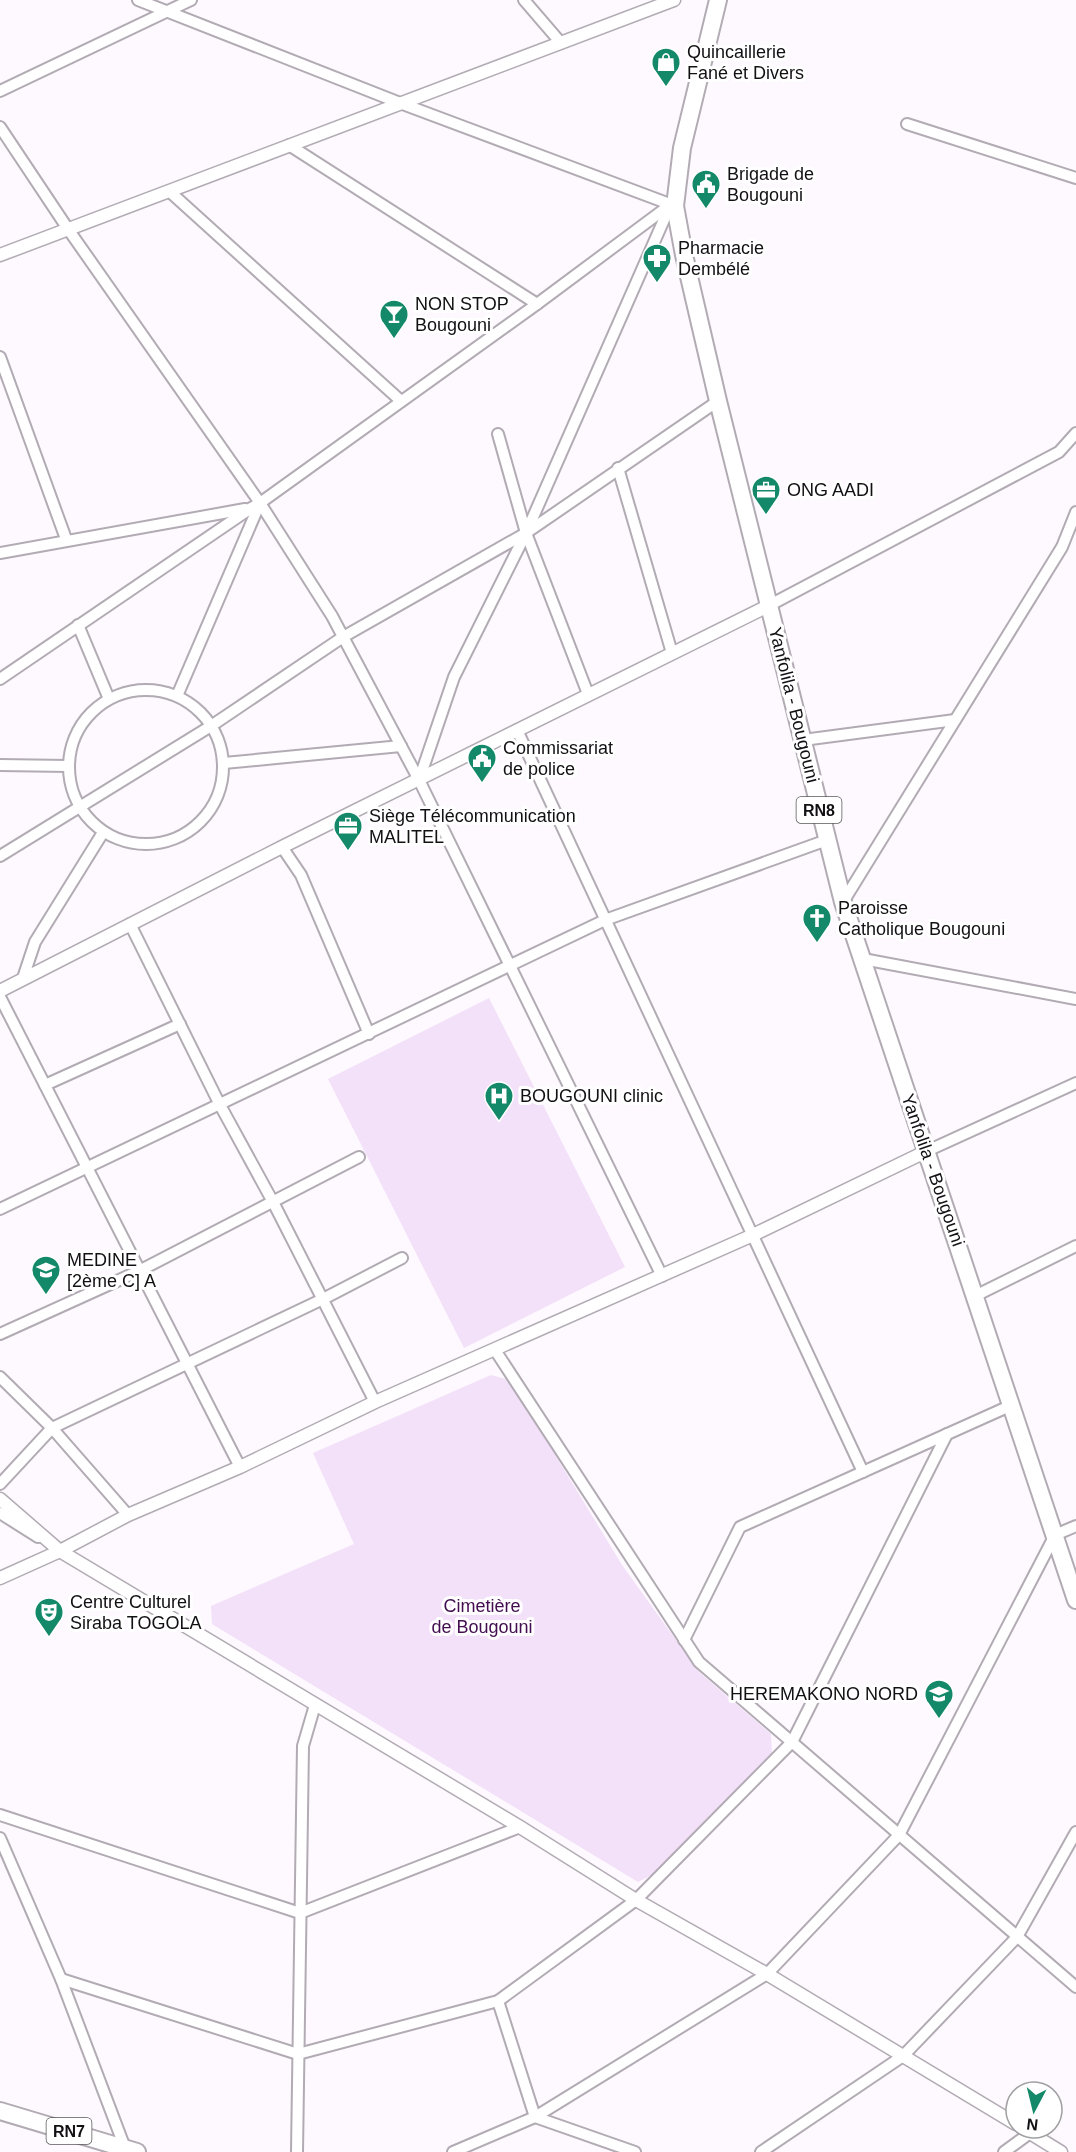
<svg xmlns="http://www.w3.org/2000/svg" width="1076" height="2152" font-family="Helvetica,sans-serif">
	<rect width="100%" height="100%" fill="#fdf9fe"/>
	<!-- green -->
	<g fill="#f3e0f9">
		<polygon points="489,998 625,1267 464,1348 328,1079"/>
		<polygon points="491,1375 506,1379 554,1453 622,1565 699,1672 771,1734 772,1753 655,1873 638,1882 212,1624 211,1606 354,1544 313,1453"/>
	</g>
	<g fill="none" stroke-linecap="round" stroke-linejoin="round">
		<!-- minor casing -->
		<g stroke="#b2abb4" stroke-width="14">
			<g id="minor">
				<polyline points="138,0 400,103 675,206"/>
				<polyline points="524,0 561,43"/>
				<polyline points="0,91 191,0"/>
				<polyline points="907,124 1076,178"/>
				<polyline points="0,127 68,229 260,503 332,616 419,780 662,1276"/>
				<polyline points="289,145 537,304"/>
				<polyline points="169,191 401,401"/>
				<polyline points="0,357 66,539"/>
				<polyline points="498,434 526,533 588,694"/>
				<polyline points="618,468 672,653"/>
				<polyline points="0,553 245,509"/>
				<polyline points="770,605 1059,452 1076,433"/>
				<polyline points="78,625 109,699"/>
				<polyline points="0,679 251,508 260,503 537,304 670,205 675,206"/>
				<circle cx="146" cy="767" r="77"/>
				<polyline points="177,696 260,503"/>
				<polyline points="517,730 863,1472"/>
				<polyline points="803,740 955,720"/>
				<polyline points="224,763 401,746"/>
				<polyline points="0,765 68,766"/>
				<polyline points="419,780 454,677 526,533 670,206"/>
				<polyline points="282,847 301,875 369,1034"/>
				<polyline points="0,856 211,726 343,637 526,533 718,401"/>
				<polyline points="843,902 1062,547 1076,512"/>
				<polyline points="130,924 220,1105 273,1202 375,1402"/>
				<polyline points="863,959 1076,999"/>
				<polyline points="23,978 35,942 102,834"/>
				<polyline points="0,997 240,1467"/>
				<polyline points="45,1085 180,1024"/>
				<polyline points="927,1151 1076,1083"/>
				<polyline points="0,1209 605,920 827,840"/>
				<polyline points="975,1296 1076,1246"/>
				<polyline points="0,1334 139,1271 359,1157"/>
				<polyline points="495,1350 699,1662 1076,1987"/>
				<polyline points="0,1377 52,1428 128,1515"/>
				<polyline points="0,1484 52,1428 323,1299 402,1258"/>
				<polyline points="0,1513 38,1537"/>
				<polyline points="684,1640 740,1527 1012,1405"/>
				<polyline points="0,1815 300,1913 520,1827"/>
				<polyline points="0,1838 61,1979 125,2148 124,2152"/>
				<polyline points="61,1979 298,2054 498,2001 636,1900 792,1742 947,1434"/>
				<polyline points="498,2001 535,2117 635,2152"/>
				<polyline points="297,2152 303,1746 315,1705"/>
				<polyline points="453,2152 535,2117 767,1974 899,1835 1055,1535 1076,1526"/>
				<polyline points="761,2152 903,2056 1017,1937 1076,1832"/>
				<polyline points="1004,2152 1030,2133"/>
			</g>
		</g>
		<!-- tertiary casing -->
		<g stroke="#b2abb4" stroke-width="15">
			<g id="tertiary">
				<polyline points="0,255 674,0"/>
				<polyline points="0,991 282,847 770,605"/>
				<polyline points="0,1499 60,1551 520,1827 636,1900 767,1974 1016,2124"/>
				<polyline points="0,1578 60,1551 128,1515 240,1467 375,1402 753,1235 927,1151"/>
				<polyline points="1022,2128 1061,2152"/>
			</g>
		</g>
		<!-- primary casing -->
		<g stroke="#b2abb4" stroke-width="20">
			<polyline id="primary" points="718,0 682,148 675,206 684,255 718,401 843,902 1076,1600"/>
		</g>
		<!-- trunk casing -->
		<g stroke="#b2abb4" stroke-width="20">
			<polyline id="trunk" points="0,2111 137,2152"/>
		</g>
		<!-- minor -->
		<use href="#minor" stroke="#fff" stroke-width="10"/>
		<!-- tertiary -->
		<use href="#tertiary" stroke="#fff" stroke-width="12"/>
		<!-- primary -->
		<use href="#primary" stroke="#fff" stroke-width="16"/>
		<!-- trunk -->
		<use href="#trunk" stroke="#fff" stroke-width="16"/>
	</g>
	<!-- icons -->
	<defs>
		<g id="shop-pin" transform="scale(1.5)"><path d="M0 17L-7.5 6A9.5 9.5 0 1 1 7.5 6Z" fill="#148969" stroke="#fff"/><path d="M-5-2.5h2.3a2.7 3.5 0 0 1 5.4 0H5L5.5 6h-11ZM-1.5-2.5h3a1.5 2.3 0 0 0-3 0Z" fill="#fff"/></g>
		<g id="civic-pin" transform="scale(1.5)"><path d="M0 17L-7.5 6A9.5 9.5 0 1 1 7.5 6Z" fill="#148969" stroke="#fff"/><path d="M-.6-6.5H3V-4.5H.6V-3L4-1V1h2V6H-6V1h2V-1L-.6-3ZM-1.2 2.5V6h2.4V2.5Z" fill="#fff"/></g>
		<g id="pharmacy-pin" transform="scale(1.5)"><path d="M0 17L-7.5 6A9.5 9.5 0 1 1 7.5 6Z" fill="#148969" stroke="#fff"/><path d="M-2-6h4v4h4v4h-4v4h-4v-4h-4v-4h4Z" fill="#fff"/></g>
		<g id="bar-pin" transform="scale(1.5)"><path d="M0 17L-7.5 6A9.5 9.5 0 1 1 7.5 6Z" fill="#148969" stroke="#fff"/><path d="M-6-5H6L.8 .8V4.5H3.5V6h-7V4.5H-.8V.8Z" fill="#fff"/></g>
		<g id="office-pin" transform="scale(1.5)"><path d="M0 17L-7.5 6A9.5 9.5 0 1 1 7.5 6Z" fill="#148969" stroke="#fff"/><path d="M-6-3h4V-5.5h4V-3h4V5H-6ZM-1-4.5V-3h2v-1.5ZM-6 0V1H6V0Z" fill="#fff"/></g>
		<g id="church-pin" transform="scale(1.5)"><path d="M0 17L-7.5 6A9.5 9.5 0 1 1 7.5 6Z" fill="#148969" stroke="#fff"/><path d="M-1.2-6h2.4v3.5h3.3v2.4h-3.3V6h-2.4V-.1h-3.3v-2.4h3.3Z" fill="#fff"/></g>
		<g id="hospital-pin" transform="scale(1.5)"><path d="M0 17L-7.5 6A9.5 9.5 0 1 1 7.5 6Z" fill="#148969" stroke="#fff"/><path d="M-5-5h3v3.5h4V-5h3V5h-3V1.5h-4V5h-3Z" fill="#fff"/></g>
		<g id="school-pin" transform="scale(1.5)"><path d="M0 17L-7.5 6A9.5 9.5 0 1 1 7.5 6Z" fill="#148969" stroke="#fff"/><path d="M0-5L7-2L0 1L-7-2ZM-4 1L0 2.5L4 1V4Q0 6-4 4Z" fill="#fff"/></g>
		<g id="theatre-pin" transform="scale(1.5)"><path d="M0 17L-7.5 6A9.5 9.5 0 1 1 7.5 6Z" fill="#148969" stroke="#fff"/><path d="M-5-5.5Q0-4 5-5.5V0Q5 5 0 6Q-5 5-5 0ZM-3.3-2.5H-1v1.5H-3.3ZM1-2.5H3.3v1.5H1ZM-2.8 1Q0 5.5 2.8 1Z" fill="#fff"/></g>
	</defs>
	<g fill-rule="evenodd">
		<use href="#shop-pin" x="666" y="62"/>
		<use href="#civic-pin" x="706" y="184"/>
		<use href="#pharmacy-pin" x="657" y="258"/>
		<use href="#bar-pin" x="394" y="314"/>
		<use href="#office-pin" x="766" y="490"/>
		<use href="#civic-pin" x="482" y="758"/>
		<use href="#office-pin" x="348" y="826"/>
		<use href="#church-pin" x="817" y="918"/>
		<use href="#hospital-pin" x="499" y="1096"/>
		<use href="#school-pin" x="46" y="1270"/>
		<use href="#theatre-pin" x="49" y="1612"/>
		<use href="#school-pin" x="939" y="1694"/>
	</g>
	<g text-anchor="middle" stroke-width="6" stroke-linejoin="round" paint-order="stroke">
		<!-- shield labels -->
		<g fill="#fff" stroke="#59585a" stroke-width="1.5">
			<rect x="796.5" y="797" width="45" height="26" rx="4.5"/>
			<rect x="46.5" y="2118" width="45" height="26" rx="4.5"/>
		</g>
		<g font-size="16" font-weight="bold" fill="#121013">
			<text x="819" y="816">RN8</text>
			<text x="69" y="2137">RN7</text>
		</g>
		<!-- poi labels -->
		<g font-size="18" fill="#121013" stroke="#fff" text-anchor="start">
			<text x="687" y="58">Quincaillerie<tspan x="687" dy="21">Fané et Divers</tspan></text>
			<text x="727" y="180">Brigade de<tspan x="727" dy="21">Bougouni</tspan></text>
			<text x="678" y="254">Pharmacie<tspan x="678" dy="21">Dembélé</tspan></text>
			<text x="415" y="310">NON STOP<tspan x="415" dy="21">Bougouni</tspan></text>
			<text x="787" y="496">ONG AADI</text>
			<text x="503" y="754">Commissariat<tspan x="503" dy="21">de police</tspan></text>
			<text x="369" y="822">Siège Télécommunication<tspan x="369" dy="21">MALITEL</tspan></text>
			<text x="838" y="914">Paroisse<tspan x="838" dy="21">Catholique Bougouni</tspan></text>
			<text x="520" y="1102">BOUGOUNI clinic</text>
			<text x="67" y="1266">MEDINE<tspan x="67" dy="21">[2ème C] A</tspan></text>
			<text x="70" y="1608">Centre Culturel<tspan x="70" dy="21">Siraba TOGOLA</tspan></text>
			<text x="918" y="1700" text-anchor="end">HEREMAKONO NORD</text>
		</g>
		<!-- street labels -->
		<g font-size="18" fill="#121013" stroke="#fff">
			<text transform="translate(794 705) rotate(76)" y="6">Yanfolila - Bougouni</text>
			<text transform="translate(933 1170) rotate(71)" y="6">Yanfolila - Bougouni</text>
		</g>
		<!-- park labels -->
		<g font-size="18" fill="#430e50" stroke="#fff">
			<text x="482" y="1612">Cimetière<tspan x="482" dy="21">de Bougouni</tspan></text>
		</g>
	</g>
	<!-- north arrow -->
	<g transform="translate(1034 2110) rotate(187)"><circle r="28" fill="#ffffff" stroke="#a09fa1" stroke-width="1.5"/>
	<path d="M0-4.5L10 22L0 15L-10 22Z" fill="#148969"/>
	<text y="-9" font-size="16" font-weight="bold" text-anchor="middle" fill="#121013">N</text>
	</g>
</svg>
